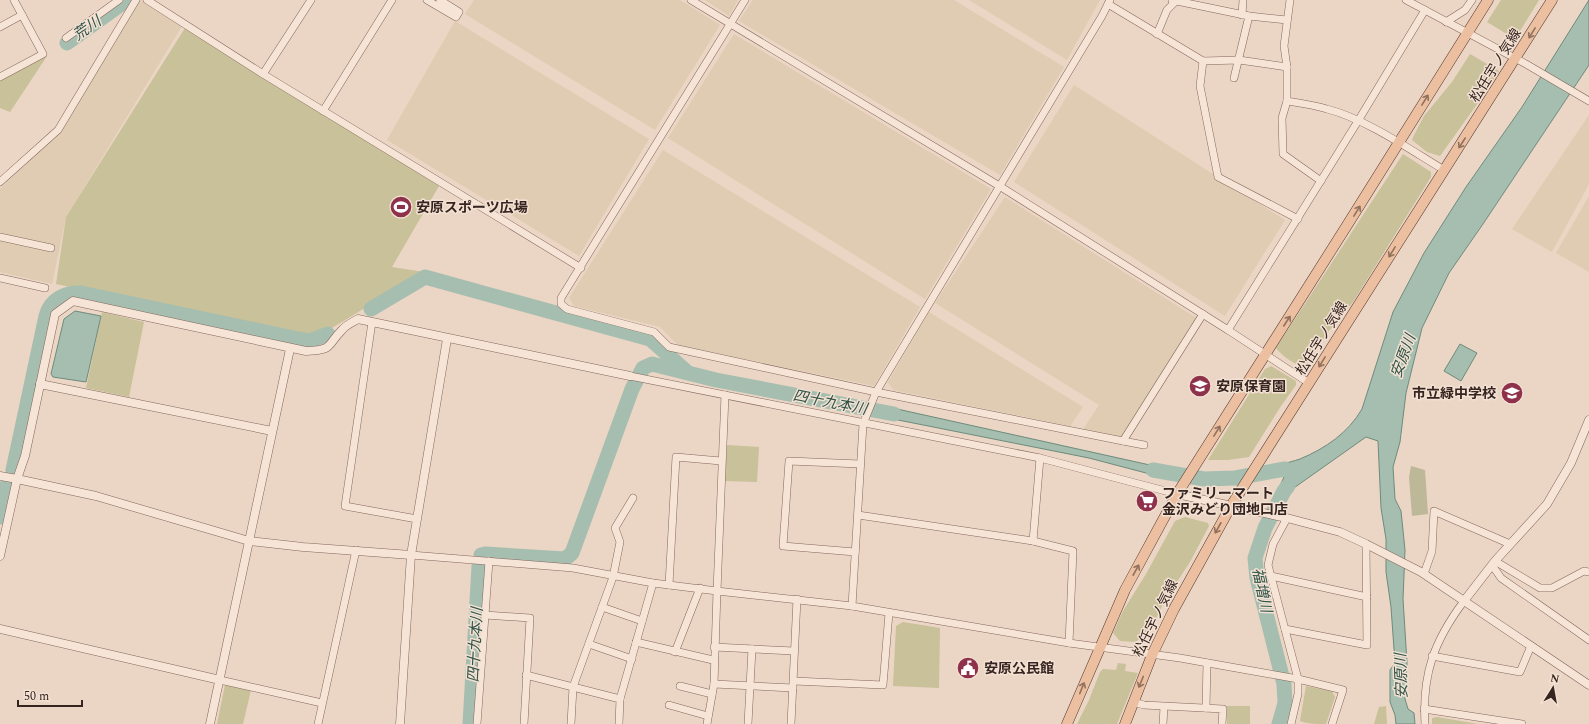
<svg xmlns="http://www.w3.org/2000/svg" width="1589" height="724" font-family="Spectral,'Noto Sans JP',serif">
	<rect width="100%" height="100%" fill="#ebd5c4"/>
	<!-- farmland -->
	<g fill="#e0ccb2">
		<polygon points="140,0 182,26 66,217 52,284 0,272 0,189 59,133"/>
		<polygon points="474,0 680,0 720,25 655,130 465,14"/>
		<polygon points="705,0 738,0 729,16"/>
		<polygon points="753,0 954,0 1064,67 1000,175 739,21"/>
		<polygon points="969,0 1100,0 1067,60"/>
		<polygon points="455,21 649,139 579,256 387,140"/>
		<polygon points="734,34 991,189 925,299 668,138"/>
		<polygon points="1074,85 1285,220 1225,316 1014,182"/>
		<polygon points="1589,115 1589,184 1552,252 1512,229"/>
		<polygon points="663,150 920,307 874,386 678,345 660,327 574,306 569,298"/>
		<polygon points="1589,196 1589,272 1556,253"/>
		<polygon points="1005,197 1198,319 1122,438 1084,430 1084,428 1099,405 935,303"/>
		<polygon points="929,312 1083,407 1070,426 893,390 888,382"/>
	</g>
	<!-- green -->
	<g fill="#c8c199">
		<polygon points="1501,0 1539,0 1515,39 1487,22"/>
		<polygon points="185,28 439,186 392,267 424,272 327,331 311,338 56,284 66,217"/>
		<polygon points="1470,54 1499,71 1485,93 1440,156 1427,152 1412,140 1413,137 1424,116 1452,82"/>
		<polygon points="47,56 10,112 0,108 0,81"/>
		<path d="M1403,154l28,18v5l-78,125 -25,30 -23,35c-10,-2 -23,-11 -29,-19z"/>
		<polygon points="102,312 144,322 129,397 86,388"/>
		<polygon points="1271,366 1296,381 1296,385 1281,406 1249,457 1228,460 1208,460 1265,369"/>
		<polygon points="727,445 759,447 757,482 725,481"/>
		<polygon points="1185,517 1208,523 1209,526 1190,562 1165,600 1149,633 1135,642 1120,641 1113,633 1123,611 1146,574 1175,521"/>
		<polygon points="903,622 940,628 939,688 893,686 896,626"/>
		<polygon points="1118,663 1126,664 1125,671 1138,673 1117,724 1077,724 1089,700 1100,672 1103,669 1116,670"/>
		<polygon points="225,685 251,690 243,724 217,724"/>
		<path d="M1306,686l26,5 3,6 -9,27c-7,0 -20,0 -26,-3z"/>
		<rect x="1227" y="706" width="23" height="18"/>
		<polygon points="1386,706 1387,724 1374,724 1379,707"/>
		<polygon points="1437,717 1478,724 1432,724 1432,718"/>
	</g>
	<!-- cemetery -->
	<polygon fill="#bdb898" points="1411,466 1425,470 1428,514 1412,516 1409,477"/>
	<!-- water -->
	<g fill="#a6beb0" stroke="#6d8b7c">
		<path d="M1589,0v65l-106,159 -34,49 -27,55 -16,65 -6,49 -7,25 2,32 6,12 4,39 -2,49 4,64 -2,36 3,10 6,4 1,11h-19l-1,-9 -5,-13v-32l5,-7 -4,-56 -5,-35v-33l-5,-31 -3,-67 -12,-4 -85,60v6h-9l12,-26 -3,-3 -13,3 -3,-5c11,-7 23,-9 35,-13 26,-11 48,-26 62,-50l31,-97 31,-59 42,-66 56,-80z"/>
		<polygon points="75,311 101,316 86,382 53,377 51,374 64,319"/>
		<polygon points="1460,344 1477,353 1461,381 1444,371"/>
		<polygon points="879,405 1177,471 1165,478 1089,458 873,415"/>
		<polygon points="1237,473 1237,480 1235,482 1207,483 1196,482 1197,474"/>
	</g>
	<g fill="none" stroke-linecap="round" stroke-linejoin="round">
		<!-- river -->
		<g stroke="#a6beb0" stroke-width="15">
			<polyline points="67,43 127,0"/>
			<polyline points="371,309 425,277 650,339 686,371"/>
			<path d="M13,470l33,-154c4,-16 19,-24 35,-23l217,46 12,2 18,-7"/>
			<polyline points="1153,470 1204,479 1235,478 1285,469"/>
			<polyline points="0,517 7,485"/>
			<polyline points="481,555 485,554 565,559 572,553 632,389 643,368 652,364 716,380 894,414"/>
			<polyline points="470,724 479,566"/>
			<polyline points="1279,724 1285,703 1284,684 1257,578 1255,558 1265,528 1284,491 1288,486"/>
		</g>
		<!-- minor casing -->
		<g stroke="#84675c" stroke-width="8">
			<g id="minor">
				<polyline points="147,0 263,74 581,268"/>
				<polyline points="427,0 456,17 459,12 440,0"/>
				<polyline points="691,0 1001,187 1228,330"/>
				<polyline points="745,0 561,298 561,304 567,309 654,332 669,347 876,392 1123,441 1203,314"/>
				<polyline points="1172,0 1249,16 1287,20"/>
				<path d="M1290,0l-6,46 3,21v34c13,2 27,4 40,8 39,10 82,40 117,61"/>
				<polyline points="1406,0 1526,64 1589,101"/>
				<polyline points="1108,4 1203,61 1200,86 1218,177 1298,219"/>
				<polyline points="1242,15 1243,0"/>
				<polyline points="1446,22 1465,10 1472,0"/>
				<polyline points="0,27 22,15"/>
				<polyline points="1157,34 1167,10 1176,1"/>
				<polyline points="66,38 119,0"/>
				<polyline points="1203,61 1239,60 1287,67"/>
				<polyline points="263,74 311,0"/>
				<polyline points="0,77 43,54 14,0"/>
				<polyline points="1234,78 1249,16"/>
				<polyline points="1287,101 1282,118 1283,154 1321,181"/>
				<polyline points="323,111 392,0"/>
				<polyline points="0,182 58,130 136,0"/>
				<polyline points="0,237 51,248"/>
				<polyline points="0,278 45,288"/>
				<polyline points="372,322 345,506 417,519"/>
				<polyline points="630,376 1040,458 1177,494"/>
				<polyline points="1309,383 1228,330 1358,121 1425,10"/>
				<polyline points="1123,441 1144,445"/>
				<polyline points="1040,458 1033,541 1073,551 1069,643 1180,658 1298,679 1298,694 1291,724"/>
				<polyline points="858,515 1033,541"/>
				<polyline points="1287,518 1273,544 1268,565 1298,679 1343,690 1332,724"/>
				<polyline points="855,552 783,546 789,461 860,464"/>
				<polyline points="411,555 573,568 653,583 717,591 725,395"/>
				<polyline points="1495,561 1540,588 1552,588 1584,571 1589,572"/>
				<polyline points="1492,565 1501,578 1589,640"/>
				<polyline points="1424,574 1432,551 1434,511 1510,544"/>
				<polyline points="1271,576 1367,597"/>
				<polyline points="669,585 676,457 721,461"/>
				<polyline points="602,607 642,621"/>
				<polyline points="485,615 530,618 524,724"/>
				<polyline points="1285,629 1367,645 1366,544"/>
				<polyline points="636,642 713,660"/>
				<polyline points="1069,643 852,606 862,441 863,424 876,392 1102,16 1110,0"/>
				<polyline points="589,644 632,659"/>
				<polyline points="714,647 794,651"/>
				<polyline points="675,652 700,588"/>
				<polyline points="1432,656 1520,672 1531,646"/>
				<polyline points="526,675 620,699 619,724"/>
				<polyline points="220,680 322,703"/>
				<polyline points="794,681 883,685 889,613"/>
				<polyline points="714,684 793,688"/>
				<polyline points="680,686 712,694"/>
				<polyline points="620,699 653,583"/>
				<polyline points="1133,702 1144,705 1223,709 1222,724"/>
				<polyline points="669,705 708,716"/>
				<polyline points="1206,708 1207,663"/>
				<polyline points="1424,709 1522,724"/>
				<polyline points="318,724 356,550"/>
				<polyline points="477,724 489,561"/>
				<polyline points="571,724 573,687 613,577 620,542 615,528 633,498"/>
				<polyline points="707,724 714,684 717,591 852,606"/>
				<polyline points="748,724 752,649"/>
				<polyline points="791,724 797,599"/>
				<polyline points="1163,724 1164,707"/>
				<path d="M1425,724c-3,-50 9,-83 39,-123"/>
			</g>
		</g>
		<!-- tertiary casing -->
		<g stroke="#84675c" stroke-width="9">
			<g id="tertiary">
				<polyline points="40,384 272,431"/>
				<path d="M0,476l17,3 8,-23 30,-142 18,-13 233,50c28,-1 20,-5 36,-21 4,-5 11,-8 16,-11l272,57"/>
				<polyline points="1177,494 1287,518 1340,532 1366,544 1421,572 1589,685"/>
				<polyline points="0,556 17,479 96,496 249,541 303,547 411,555"/>
				<polyline points="1464,601 1495,561 1547,504 1571,463 1589,420"/>
				<polyline points="0,629 220,680"/>
				<polyline points="210,724 290,349"/>
				<polyline points="400,724 411,555 447,339"/>
			</g>
		</g>
		<!-- primary casing -->
		<g stroke="#523730" stroke-width="11">
			<g id="primary">
				<polyline points="1067,724 1125,590 1177,494 1351,219 1488,0"/>
				<polyline points="1125,724 1152,655 1174,609 1231,506 1552,0"/>
			</g>
		</g>
		<!-- minor -->
		<use href="#minor" stroke="#f6e4d7" stroke-width="7"/>
		<!-- tertiary -->
		<use href="#tertiary" stroke="#f6e4d7" stroke-width="8"/>
		<!-- primary -->
		<use href="#primary" stroke="#ebbf9f" stroke-width="10"/>
	</g>
	<!-- one-way arrows -->
	<defs><path id="oneway-shaft" d="M-6 0H5M1.5-3L5.5 0L1.5 3" fill="none" stroke-width="1.6" stroke-linecap="round" stroke-linejoin="round"/></defs>
	<g stroke="#90725f">
		<use href="#oneway-shaft" transform="translate(1532 33) rotate(122)"/>
		<use href="#oneway-shaft" transform="translate(1425 100) rotate(-58)"/>
		<use href="#oneway-shaft" transform="translate(1462 143) rotate(123)"/>
		<use href="#oneway-shaft" transform="translate(1357 211) rotate(-58)"/>
		<use href="#oneway-shaft" transform="translate(1392 252) rotate(122)"/>
		<use href="#oneway-shaft" transform="translate(1287 321) rotate(-57)"/>
		<use href="#oneway-shaft" transform="translate(1322 362) rotate(122)"/>
		<use href="#oneway-shaft" transform="translate(1217 431) rotate(-58)"/>
		<use href="#oneway-shaft" transform="translate(1218 528) rotate(119)"/>
		<use href="#oneway-shaft" transform="translate(1136 570) rotate(-61)"/>
		<use href="#oneway-shaft" transform="translate(1141 682) rotate(112)"/>
		<use href="#oneway-shaft" transform="translate(1082 688) rotate(-68)"/>
	</g>
	<!-- icons -->
	<defs>
		<g id="stadium-disc" transform="scale(1.15)"><circle r="9.5" fill="#8e314a" stroke="#f3e1d3"/><path d="M0-5a6.5 5 0 1 0 0 10a6.5 5 0 1 0 0-10ZM-3.5-1.8h7v3.6h-7Z" fill="#fff"/></g>
		<g id="school-disc" transform="scale(1.15)"><circle r="9.5" fill="#8e314a" stroke="#f3e1d3"/><path d="M0-5L7-2L0 1L-7-2ZM-4 1L0 2.5L4 1V4Q0 6-4 4Z" fill="#fff"/></g>
		<g id="supermarket-disc" transform="scale(1.15)"><circle r="9.5" fill="#8e314a" stroke="#f3e1d3"/><path d="M-6-5.5h2.5l.6 2H6L4.5 2H-2.5L-4.4-4H-6ZM-1.5 3.2a1.3 1.3 0 1 0 .1 0ZM3 3.2a1.3 1.3 0 1 0 .1 0Z" fill="#fff"/></g>
		<g id="civic-disc" transform="scale(1.15)"><circle r="9.5" fill="#8e314a" stroke="#f3e1d3"/><path d="M-.6-6.5H3V-4.5H.6V-3L4-1V1h2V6H-6V1h2V-1L-.6-3ZM-1.2 2.5V6h2.4V2.5Z" fill="#fff"/></g>
	</defs>
	<g fill-rule="evenodd">
		<use href="#stadium-disc" x="401" y="207"/>
		<use href="#school-disc" x="1200" y="386"/>
		<use href="#school-disc" x="1512" y="393"/>
		<use href="#supermarket-disc" x="1147" y="501"/>
		<use href="#civic-disc" x="968" y="668"/>
	</g>
	<g text-anchor="middle" stroke-width="3" stroke-linejoin="round" paint-order="stroke">
		<!-- street labels -->
		<g font-size="14" fill="#35241f" stroke="#f3e1d3">
			<text transform="translate(1495 65) rotate(-58)" y="5">松任宇ノ気線</text>
			<text transform="translate(1321 338) rotate(-58)" y="5">松任宇ノ気線</text>
			<text transform="translate(1155 618) rotate(-64)" y="5">松任宇ノ気線</text>
		</g>
		<!-- poi labels -->
		<g font-size="14" font-weight="bold" fill="#35241f" stroke="#f3e1d3" text-anchor="start">
			<text x="416" y="212">安原スポーツ広場</text>
			<text x="1216" y="391">安原保育園</text>
			<text x="1496" y="398" text-anchor="end">市立緑中学校</text>
			<text x="1162" y="498">ファミリーマート<tspan x="1162" dy="16">金沢みどり団地口店</tspan></text>
			<text x="984" y="673">安原公民館</text>
		</g>
		<!-- water labels -->
		<g font-size="15" font-style="italic" fill="#2f5448" stroke="#f3e1d3">
			<text transform="translate(87 28) rotate(-35)" y="5">荒川</text>
			<text transform="translate(1403 356) rotate(-70)" y="5">安原川</text>
			<text transform="translate(830 402) rotate(11)" y="5">四十九本川</text>
			<text transform="translate(1262 590) rotate(78)" y="5">福増川</text>
			<text transform="translate(475 645) rotate(-87)" y="5">四十九本川</text>
			<text transform="translate(1401 676) rotate(-92)" y="5">安原川</text>
		</g>
	</g>
	<!-- north arrow -->
	<g transform="translate(1553 688) rotate(11)" stroke="#f3e1d3" stroke-width="3" paint-order="stroke">
	<path d="M0-3L7 15L0 10L-7 15Z" fill="#35241f"/>
	<text y="-6" font-size="11" font-weight="bold" text-anchor="middle" fill="#35241f">N</text>
	</g>
	<!-- scale -->
	<path d="M18 700v6h64v-6" fill="none" stroke="#35241f" stroke-width="2"/>
	<text x="24" y="700" font-size="12" fill="#35241f" stroke="#f3e1d3" stroke-width="3" paint-order="stroke">50 m</text>
</svg>
